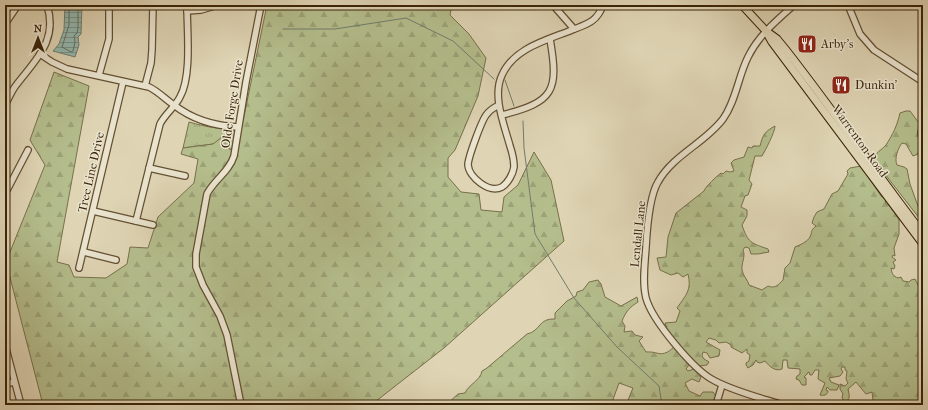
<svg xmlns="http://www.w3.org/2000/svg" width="928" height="410" font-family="'IM FELL French Canon',serif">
	<defs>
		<pattern id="grass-tufts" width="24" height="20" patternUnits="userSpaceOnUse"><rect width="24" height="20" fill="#b4bd8c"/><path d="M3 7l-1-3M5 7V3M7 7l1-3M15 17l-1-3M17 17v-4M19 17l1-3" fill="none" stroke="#9ca277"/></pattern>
		<pattern id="forest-firs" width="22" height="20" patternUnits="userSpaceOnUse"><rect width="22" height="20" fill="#b4bd8c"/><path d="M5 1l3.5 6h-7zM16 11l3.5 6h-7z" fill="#9ca277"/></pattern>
		<pattern id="water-rules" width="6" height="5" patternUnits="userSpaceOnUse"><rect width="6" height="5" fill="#93b8b1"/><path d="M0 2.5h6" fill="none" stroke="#79958e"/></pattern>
	</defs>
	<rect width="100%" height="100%" fill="#dfd5b5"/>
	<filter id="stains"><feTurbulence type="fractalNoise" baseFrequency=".005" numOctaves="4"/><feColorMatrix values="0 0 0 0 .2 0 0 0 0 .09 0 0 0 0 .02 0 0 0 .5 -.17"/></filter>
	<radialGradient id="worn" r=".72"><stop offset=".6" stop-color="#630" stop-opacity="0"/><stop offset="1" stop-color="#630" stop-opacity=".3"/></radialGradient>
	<!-- grass -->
	<path fill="url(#grass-tufts)" stroke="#78704a" d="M189,122c17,5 34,8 52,7l-4,21 -8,-1 -10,-8 -6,3 -30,4z"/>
	<!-- forest -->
	<g fill="url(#forest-firs)" stroke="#78704a">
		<polygon points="267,5 452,5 450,15 469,34 486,58 478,96 455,150 448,158 448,177 461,192 479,194 481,210 502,212 504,197 518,185 534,152 551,180 564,241 444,348 371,405 23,405 42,401 6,262 45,165 30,140 54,72 89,86 57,262 69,265 74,277 106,278 127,264 130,247 148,248 158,217 194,183 198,159 181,154 183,148 213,144 222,137 230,138 229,149 237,150"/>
		<path d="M906,111h4l9,12 -1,11 2,12 -2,8 -5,2 -7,-12 -4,-1c-4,5 -8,16 -5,22l7,2 3,2 3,15 9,25 4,3v11l-49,-63c1,-8 8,-10 12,-15 7,-11 11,-19 14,-32z"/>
		<path d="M775,126c0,6 -10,25 -13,30h-7l-6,24 3,4 -4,11 -3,1 -4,11 6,3v6l-5,9c6,18 9,18 26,24l1,3 -11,2h-7l-2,-6 -4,-1 -2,3c3,7 -2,13 -1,20 1,6 6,10 7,15l13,5 6,-4c7,3 10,-1 15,-6l2,-12 5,-5 5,-16c5,-2 12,-5 15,-10 3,-6 -1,-5 6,-11l-4,-3 2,-6 3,-5 7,-3 8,-15 6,-3 10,-17 -1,-3 3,-3 11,-2 20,30 4,3 1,5 4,2 9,14v14l-5,14 1,8 -2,-1 -1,2 4,3 -3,2 2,4 -1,3 -3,-1c1,6 2,8 7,10l3,-1 2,4 6,1 2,-2 4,-1 3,6 3,2 2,5v113h-33l-2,-2c-5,4 -10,0 -15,-3l-1,-8 -6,2 -10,-12 -8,7c1,6 3,8 -2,13h-2l-2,-5 1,-3 -3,-5v-5l5,2 3,-3 -2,-4 1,-8 -2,-1v-3h-3l-1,2 2,3 -3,4 -11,2 2,4 8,3 -2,5h-7l-3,-3 -1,3 2,1c0,4 -5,5 -8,4l5,-12 -7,-4 1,-9h-4l-3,5h-2l-1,-3 -5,5 2,1v7h-4l-3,-5 -3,-1 1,-3 3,-2v-5l-12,-1 -1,-8h-4l-1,9c-7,3 -13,-3 -17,-8l-5,2 -3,-1 -1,-2 -3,5 -5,3 -2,-3v-2l3,-2 1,-6 -3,-2v-4l-5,4 -11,-6v-2l-5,-3 -7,1 -3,-3 -7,-2 -3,4 14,8 -1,6 -9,2 -3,-5 -4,-1 -1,4 2,3 5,3 -2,3 -8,1c-11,-8 -32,-31 -34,-43l11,-1 4,-11 -3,-3c9,-13 15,-18 11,-34l-5,3 -5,-4 -7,2 -11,-5 -3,-12 9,-1 2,-20 8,-24 28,-22c1,-4 13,-15 17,-18l2,1 3,-3 4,1 4,-1 -3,-8 3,-3 10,-3 4,-10 4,1 1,-2h7c3,-11 4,-14 15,-20z"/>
		<path d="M598,280l3,4 4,13 16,9 16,-9 1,5c-8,5 -12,9 -16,19l3,5 -1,6 8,-1 3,4 8,2 -4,4 7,11c13,-1 15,7 28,-5l15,18 -3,4 2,2 6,-2 7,8 -2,5 -7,-3 -7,4 4,8 11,5 3,-4h10l3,4c-1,4 -3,7 -8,9l-2,-2 -1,2h-79l7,-17 -14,-5 -8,22h-165l12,-11 7,-1c4,-9 15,-12 17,-22l5,-3 40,-34c14,-3 11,-16 28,-15v-6l12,-12 9,-5 1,-4 6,-2 6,-8z"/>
	</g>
	<!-- water -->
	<polygon fill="url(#water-rules)" stroke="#707d6d" points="65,5 82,5 81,34 78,37 79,45 75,57 53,51 59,44 64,30"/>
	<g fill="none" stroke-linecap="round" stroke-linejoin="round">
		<!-- shore -->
		<polyline stroke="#676e5c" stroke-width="1" points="69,5 69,25 62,47 71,52 73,51 75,42 74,36 77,33 78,28 78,5"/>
		<!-- stream -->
		<g stroke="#707d6d" stroke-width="1">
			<polyline points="283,29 335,29 406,18 453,41 494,79"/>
			<polyline points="505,80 514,106"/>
			<polyline points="523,121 524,148 535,234 574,298 617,347 659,386 662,405"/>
		</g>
		<!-- minor casing -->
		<g stroke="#645033" stroke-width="8">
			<g id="minor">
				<polyline points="553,5 574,29"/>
				<polyline points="848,5 860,34 874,50 923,82"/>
				<polyline points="187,11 201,10 218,5"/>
				<polyline points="5,24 18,5"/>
				<path d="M40,54l12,8 15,7 82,18c10,5 16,12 25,18 19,15 41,21 64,22"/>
				<polyline points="99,75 109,39 109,5"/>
				<polyline points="145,86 151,63 152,50 153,5"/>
				<path d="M5,105c4,-7 7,-15 12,-21 20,-26 41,-44 30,-79"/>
				<path d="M499,105c-4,2 -9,5 -12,9 -5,5 -19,44 -19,51 1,12 21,29 34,22 6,-4 11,-13 12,-20 0,-7 -2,-15 -4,-21 -6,-22 -18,-50 -8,-71 12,-27 45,-35 70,-45 15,-6 25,-8 31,-25"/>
				<path d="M502,115c52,-13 57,-24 48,-76"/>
				<polyline points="923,124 921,133 923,143"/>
				<polyline points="149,168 185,176"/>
				<polyline points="5,194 28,150"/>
				<polyline points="93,211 153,225"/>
				<path d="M136,221l24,-97c5,-10 15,-17 20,-27 12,-21 7,-67 7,-92"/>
				<polyline points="84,252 116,260"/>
				<polyline points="79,268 123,82"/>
				<polyline points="5,345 21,405"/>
				<polyline points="5,384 14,382"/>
				<path d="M241,405l-14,-70 -7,-19 -17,-31 -7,-18v-13l11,-60c7,-14 22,-22 27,-38l12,-74 15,-77"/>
				<polyline points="716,405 722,385"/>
				<path d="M783,405c-22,-7 -47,-13 -68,-24 -21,-10 -63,-61 -69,-83 -4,-16 -1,-35 0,-51 1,-18 3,-50 12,-65 15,-27 47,-39 65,-63 13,-18 15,-42 25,-62 10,-21 29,-37 46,-52"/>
			</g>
		</g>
		<!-- major casing -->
		<g stroke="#3b2408" stroke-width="9">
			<g id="major">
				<path d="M742,5l24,26 11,8 9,11c47,60 90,123 137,184"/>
				<polyline points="767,33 772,42 923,244"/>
			</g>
		</g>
		<!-- minor -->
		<use href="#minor" stroke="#eae4cf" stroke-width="5.5"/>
		<!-- major -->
		<use href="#major" stroke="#dfd5b5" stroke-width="7"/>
	</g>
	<!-- icons -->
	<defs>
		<g id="restaurant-square" transform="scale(1)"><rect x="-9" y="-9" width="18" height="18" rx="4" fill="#8f2418" stroke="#eae4cf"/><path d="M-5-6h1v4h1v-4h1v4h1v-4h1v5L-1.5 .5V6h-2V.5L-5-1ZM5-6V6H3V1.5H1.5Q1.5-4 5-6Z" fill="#fff"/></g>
	</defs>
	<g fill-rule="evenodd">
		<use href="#restaurant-square" x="807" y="44"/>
		<use href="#restaurant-square" x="841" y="85"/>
	</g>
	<g text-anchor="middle" stroke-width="3" stroke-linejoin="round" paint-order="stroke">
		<!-- poi labels -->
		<g font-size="12" fill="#3b2408" stroke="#eae4cf" text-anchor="start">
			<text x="821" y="48">Arby's</text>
			<text x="855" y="89">Dunkin'</text>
		</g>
		<!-- street labels -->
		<g font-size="12" fill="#3b2408" stroke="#eae4cf">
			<text transform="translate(232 104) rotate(-81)" y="4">Olde Forge Drive</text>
			<text transform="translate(860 141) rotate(54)" y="4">Warrenton Road</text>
			<text transform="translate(91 172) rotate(-77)" y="4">Tree Line Drive</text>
			<text transform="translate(638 234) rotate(-84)" y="4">Lendall Lane</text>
		</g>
	</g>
	<!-- margin -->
	<rect width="928" height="410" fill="none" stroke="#dfd5b5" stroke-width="20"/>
	<rect x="6" y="6" width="916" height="398" fill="none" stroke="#3b2408" stroke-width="2"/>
	<rect x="10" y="10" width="908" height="390" fill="none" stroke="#3b2408"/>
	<!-- north arrow -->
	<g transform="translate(38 38)" stroke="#eae4cf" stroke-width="3" paint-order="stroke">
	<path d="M0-3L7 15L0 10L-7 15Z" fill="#3b2408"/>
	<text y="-6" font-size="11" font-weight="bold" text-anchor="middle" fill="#3b2408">N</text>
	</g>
	<rect width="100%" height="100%" filter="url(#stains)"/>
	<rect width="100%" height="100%" fill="url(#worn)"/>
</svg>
